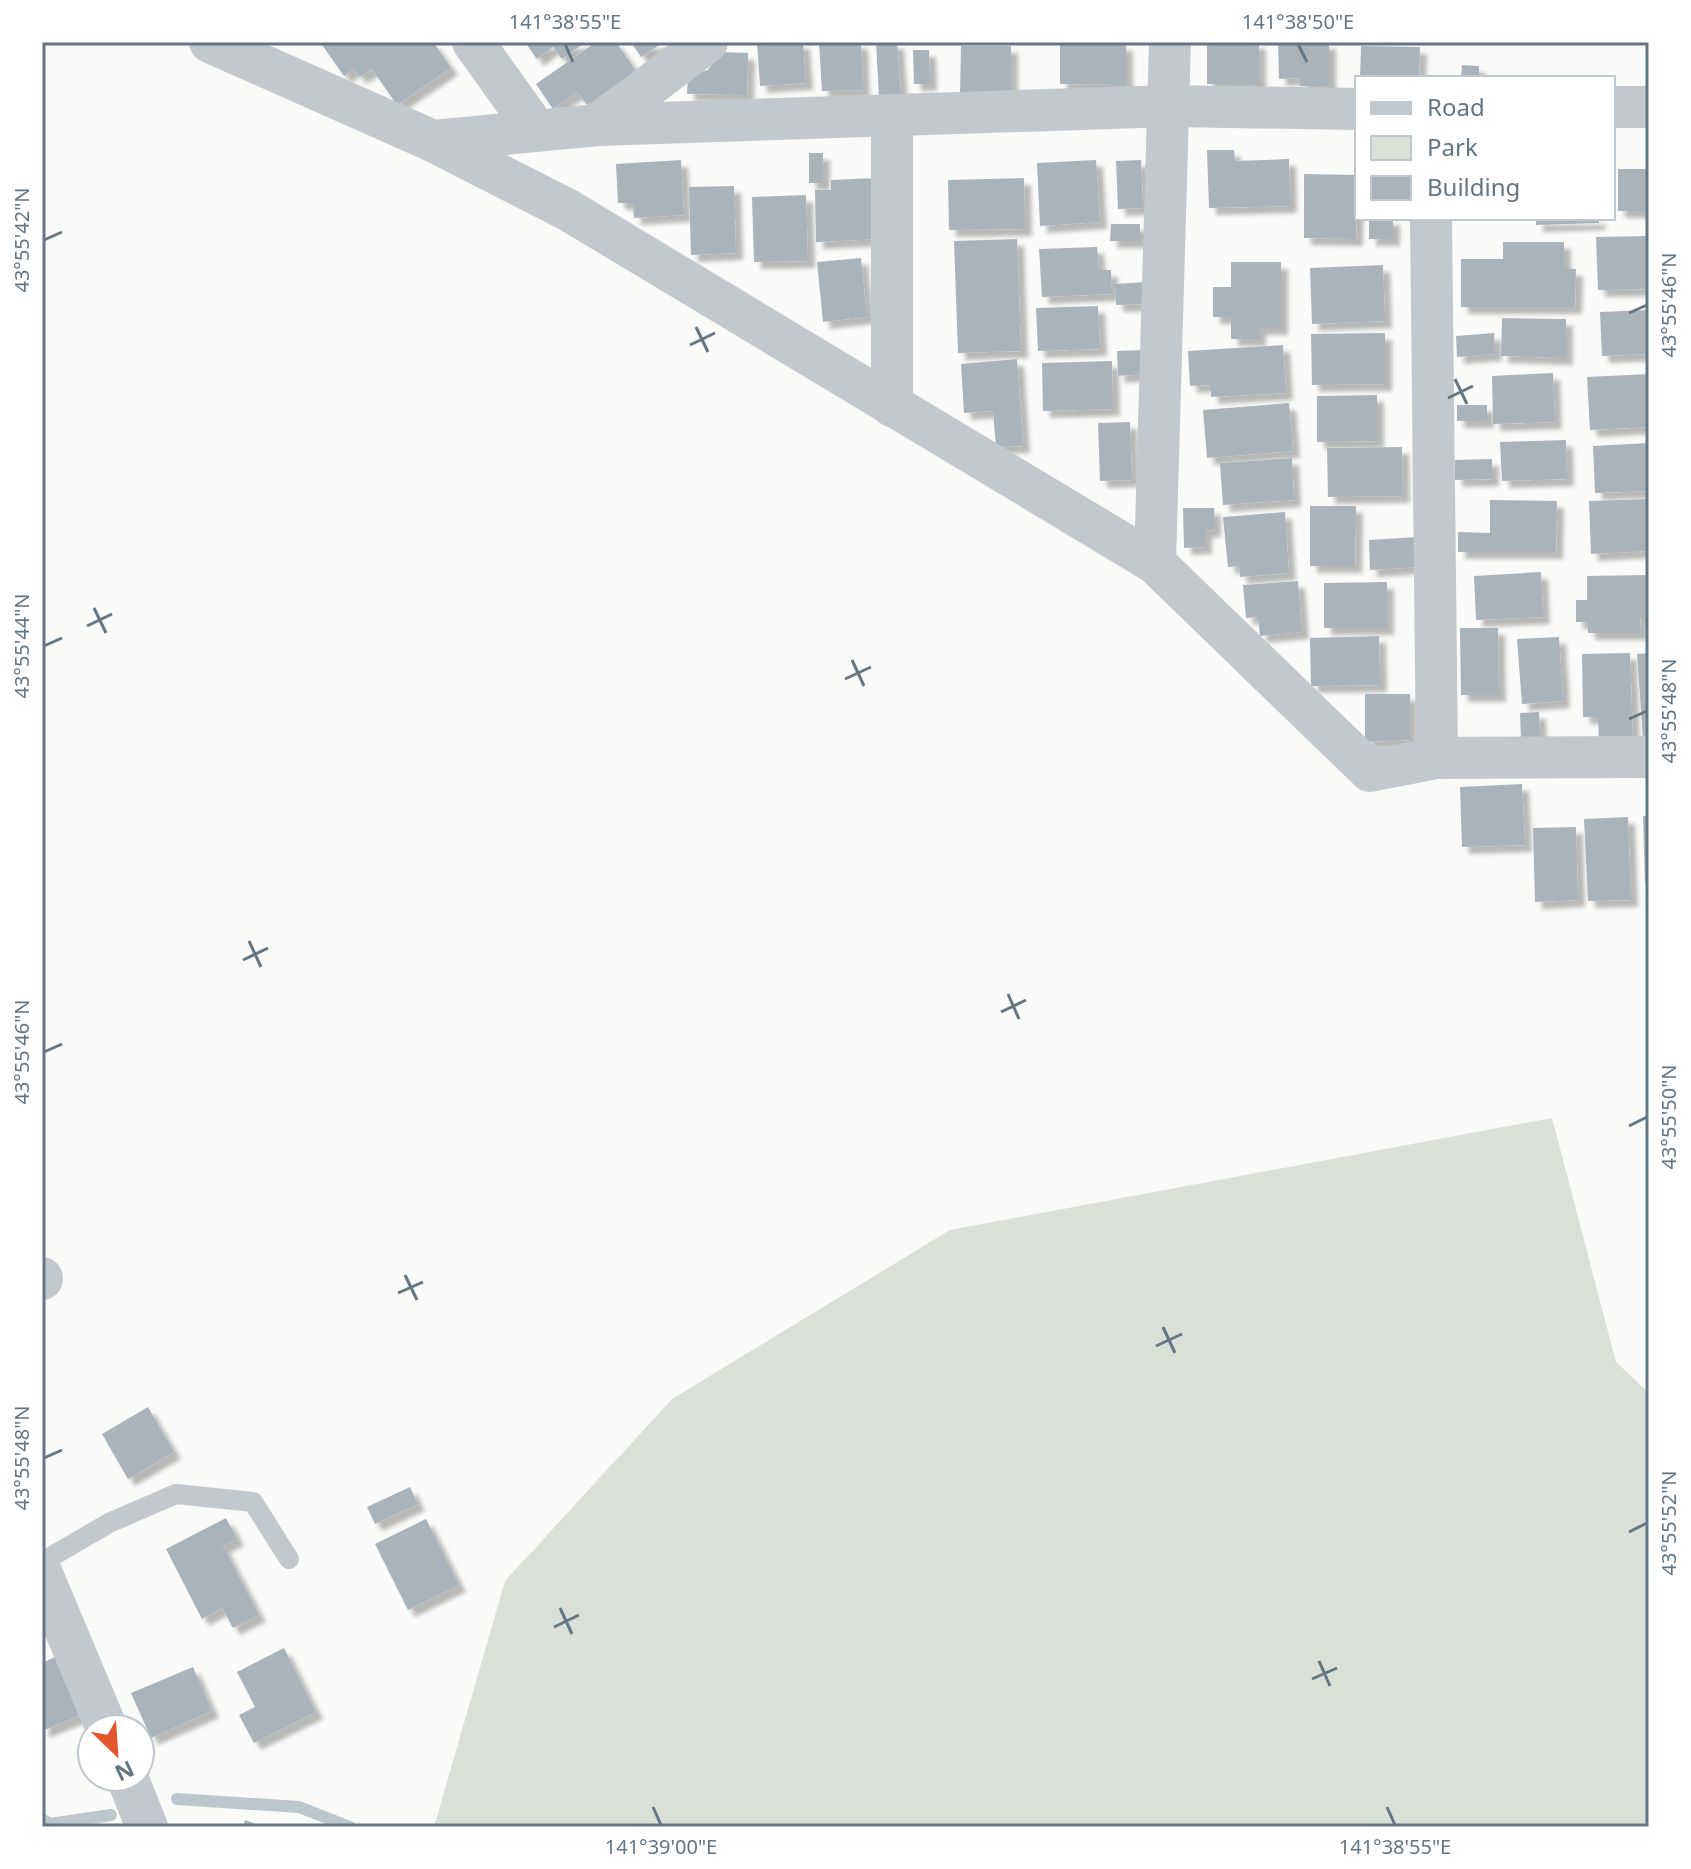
<svg xmlns="http://www.w3.org/2000/svg" width="1691" height="1869" font-family="'Noto Sans',sans-serif">
	<defs>
		<filter id="shadow"><feDropShadow dx="7" dy="7" stdDeviation="2" flood-color="#0004"/></filter>
	</defs>
	<rect width="100%" height="100%" fill="#fafaf8"/>
	<!-- green -->
	<polygon fill="#dadfd7" points="1552,1118 1616,1362 1649,1393 1649,1827 434,1827 505,1581 672,1399 950,1230"/>
	<g fill="none" stroke-linecap="round" stroke-linejoin="round">
		<!-- stream -->
		<g stroke="#bbc7cb" stroke-width="12">
			<polyline points="177,1799 299,1807 350,1827"/>
			<polyline points="42,1819 50,1824 111,1815"/>
		</g>
	</g>
	<!-- building -->
	<g fill="#aab3b9" filter="url(#shadow)">
		<polygon points="320,42 433,42 451,68 397,105 372,69 359,77 354,69 344,76"/>
		<polygon points="532,42 586,42 562,59 553,47 537,59 527,45"/>
		<polygon points="596,42 616,42 636,71 587,105 577,92 553,109 536,84"/>
		<polygon points="631,42 664,42 641,57"/>
		<polygon points="757,42 803,42 806,83 760,86"/>
		<polygon points="819,42 861,42 863,90 822,91"/>
		<polygon points="876,42 897,42 901,96 879,98"/>
		<rect x="1207" y="42" width="52" height="42"/>
		<polygon points="1278,42 1329,42 1329,86 1300,86 1300,78 1279,79"/>
		<polygon points="1060,43 1126,44 1126,85 1060,84"/>
		<polygon points="961,46 1011,46 1011,96 960,96"/>
		<polygon points="1361,46 1420,47 1419,78 1360,78"/>
		<polygon points="913,50 929,50 930,84 914,84"/>
		<polygon points="719,52 748,53 747,95 687,94 688,76 708,70"/>
		<polygon points="1462,65 1479,66 1479,78 1461,78"/>
		<polygon points="1207,150 1234,150 1235,161 1289,159 1290,206 1209,208"/>
		<rect x="809" y="153" width="14" height="30"/>
		<polygon points="681,160 684,215 634,218 633,203 618,203 616,164"/>
		<polygon points="1096,160 1100,222 1040,226 1037,163"/>
		<polygon points="1141,160 1143,208 1118,209 1116,161"/>
		<rect x="1618" y="169" width="31" height="42"/>
		<polygon points="1304,174 1357,175 1356,239 1304,238"/>
		<polygon points="877,178 879,239 816,242 815,190 831,190 831,180"/>
		<polygon points="1024,178 1025,229 949,230 948,180"/>
		<polygon points="734,186 736,253 691,255 689,187"/>
		<polygon points="806,195 808,261 754,262 752,197"/>
		<rect x="1369" y="218" width="24" height="21"/>
		<polygon points="1536,218 1599,218 1599,223 1536,225"/>
		<polygon points="1111,224 1140,224 1140,241 1110,241"/>
		<polygon points="1649,236 1649,289 1598,290 1596,237"/>
		<polygon points="1017,239 1021,351 958,353 954,241"/>
		<polygon points="1503,242 1564,242 1564,269 1576,269 1575,307 1461,307 1461,259 1503,259"/>
		<polygon points="1097,247 1099,270 1111,270 1112,294 1042,297 1039,249"/>
		<polygon points="861,258 867,317 823,322 817,262"/>
		<polygon points="1231,262 1281,262 1281,328 1259,328 1259,339 1231,339 1231,317 1213,317 1213,287 1231,287"/>
		<polygon points="1383,265 1385,321 1312,324 1310,268"/>
		<polygon points="1146,282 1147,304 1116,305 1115,284"/>
		<polygon points="1098,306 1100,349 1038,351 1036,308"/>
		<polygon points="1649,310 1649,354 1602,356 1600,312"/>
		<polygon points="1502,318 1566,319 1566,358 1501,356"/>
		<polygon points="1385,333 1385,384 1312,385 1311,334"/>
		<polygon points="1494,333 1495,354 1457,357 1456,336"/>
		<polygon points="1283,345 1286,393 1211,397 1211,385 1190,386 1188,351"/>
		<polygon points="1144,350 1145,374 1118,376 1117,351"/>
		<polygon points="1017,359 1023,446 996,447 993,411 964,413 961,364"/>
		<polygon points="1112,361 1113,409 1043,411 1042,363"/>
		<polygon points="1553,373 1555,422 1493,424 1492,376"/>
		<polygon points="1649,374 1649,427 1590,430 1587,377"/>
		<polygon points="1377,395 1377,441 1317,442 1317,396"/>
		<polygon points="1289,403 1293,451 1207,458 1203,410"/>
		<rect x="1457" y="405" width="30" height="16"/>
		<polygon points="1130,422 1132,480 1100,481 1098,423"/>
		<polygon points="1566,440 1567,479 1502,481 1500,442"/>
		<polygon points="1649,443 1649,491 1595,493 1593,446"/>
		<polygon points="1402,447 1403,496 1328,497 1327,448"/>
		<polygon points="1292,458 1294,500 1223,505 1220,463"/>
		<polygon points="1492,459 1492,479 1455,480 1455,460"/>
		<polygon points="1649,499 1649,551 1591,554 1589,501"/>
		<polygon points="1490,500 1557,501 1556,552 1458,552 1458,532 1490,533"/>
		<polygon points="1310,506 1356,506 1355,566 1310,566"/>
		<polygon points="1183,508 1214,508 1214,530 1205,531 1205,547 1184,548"/>
		<polygon points="1285,512 1289,573 1240,577 1239,566 1228,567 1223,517"/>
		<polygon points="1417,537 1419,567 1370,570 1369,540"/>
		<polygon points="1541,572 1543,617 1476,620 1474,576"/>
		<polygon points="1649,575 1649,617 1640,618 1641,633 1588,633 1588,622 1576,622 1576,600 1587,600 1587,576"/>
		<polygon points="1298,581 1302,632 1260,636 1258,617 1246,618 1243,585"/>
		<polygon points="1387,582 1387,628 1324,628 1324,583"/>
		<polygon points="1460,628 1498,628 1499,695 1461,695"/>
		<polygon points="1379,636 1380,685 1311,686 1310,638"/>
		<polygon points="1559,637 1563,701 1522,704 1517,639"/>
		<polygon points="1630,653 1633,743 1599,744 1598,717 1583,717 1582,654"/>
		<polygon points="1649,653 1649,738 1643,739 1637,654"/>
		<polygon points="1365,694 1410,694 1410,740 1365,742"/>
		<polygon points="1539,712 1540,738 1521,739 1520,713"/>
		<polygon points="1522,784 1525,845 1462,847 1460,787"/>
		<polygon points="1643,816 1649,816 1649,883 1645,883"/>
		<polygon points="1628,817 1631,900 1588,901 1584,819"/>
		<polygon points="1576,827 1578,900 1535,902 1533,828"/>
		<polygon points="148,1407 174,1452 128,1479 102,1434"/>
		<polygon points="410,1487 418,1504 375,1524 367,1507"/>
		<polygon points="226,1518 237,1539 223,1546 259,1615 233,1628 222,1608 202,1619 166,1549"/>
		<polygon points="426,1519 459,1585 408,1610 375,1544"/>
		<polygon points="284,1648 316,1712 254,1743 239,1715 255,1707 237,1672"/>
		<polygon points="55,1657 79,1716 42,1731 42,1663"/>
		<polygon points="193,1667 212,1711 151,1738 131,1693"/>
		<polygon points="245,1820 263,1827 243,1827"/>
	</g>
	<g fill="none" stroke-linecap="round" stroke-linejoin="round">
		<!-- lane -->
		<polyline stroke="#c3c8cc" stroke-width="20" points="42,1562 109,1523 176,1494 253,1502 289,1559"/>
		<!-- street -->
		<g stroke="#c3c8cc" stroke-width="42">
			<polyline points="210,42 433,141 598,125 1170,106 1357,109"/>
			<polyline points="473,42 536,130"/>
			<polyline points="1613,107 1649,107"/>
			<polyline points="892,115 892,406"/>
			<polyline points="598,125 707,42"/>
			<polyline points="433,141 568,210 1155,563 1370,771 1437,758 1649,757"/>
			<polyline points="1431,218 1437,758"/>
			<polyline points="1155,563 1170,42"/>
			<polyline points="42,1278 42,1279"/>
			<polyline points="42,1574 107,1729"/>
			<polyline points="127,1777 147,1827"/>
		</g>
	</g>
	<!-- ticks -->
	<path fill="none" stroke="#657683" stroke-width="3" d="M565,44l8,18M1298,44l9,18M44,240l18,-8M1629,313l18,-8M696,327l12,25M690,345l25,-12M1455,379l12,25M1448,398l25,-12M94,608l12,25M87,626l25,-12M44,646l18,-8M852,660l12,26M845,679l26,-12M1629,719l18,-8M249,941l12,26M243,960l25,-12M1008,994l11,25M1001,1012l25,-12M44,1052l18,-8M1629,1126l18,-9M405,1275l12,25M398,1293l25,-11M1163,1327l12,26M1156,1346l26,-12M44,1458l18,-8M1629,1532l18,-9M560,1608l12,26M554,1627l25,-12M1319,1661l11,25M1312,1679l25,-11M653,1807l8,18M1387,1807l8,18"/>
	<!-- border -->
	<rect width="1691" height="1869" fill="none" stroke="#ffffff" stroke-width="88"/>
	<!-- legend -->
	<rect x="1355" y="76" width="260" height="144" fill="#ffffff" stroke="#c1c8cd" stroke-width="2"/>
	<rect x="1371" y="102" width="40" height="12" fill="#c3c8cc" stroke="#c1c8cd" stroke-width="2"/>
	<text x="1427" y="116" font-size="24" fill="#657683">Road</text>
	<rect x="1371" y="136" width="40" height="24" fill="#dadfd7" stroke="#c1c8cd" stroke-width="2"/>
	<text x="1427" y="156" font-size="24" fill="#657683">Park</text>
	<rect x="1371" y="176" width="40" height="24" fill="#aab3b9" stroke="#c1c8cd" stroke-width="2"/>
	<text x="1427" y="196" font-size="24" fill="#657683">Building</text>
	<!-- north arrow -->
	<g transform="translate(116 1753) rotate(155)"><circle r="38" fill="#ffffff" stroke="#c1c8cd" stroke-width="2"/>
	<path d="M0-6L14 30L0 20L-14 30Z" fill="#e4572e"/>
	<text y="-12" font-size="22" font-weight="bold" text-anchor="middle" fill="#657683">N</text>
	</g>
	<rect x="44" y="44" width="1603" height="1781" fill="none" stroke="#657683" stroke-width="3"/>
	<g font-size="20" text-anchor="middle" fill="#657683">
		<text x="565" y="29">141°38'55"E</text>
		<text x="1298" y="29">141°38'50"E</text>
		<text transform="translate(22 240) rotate(-90)" y="7">43°55'42"N</text>
		<text transform="translate(1669 305) rotate(-90)" y="7">43°55'46"N</text>
		<text transform="translate(22 646) rotate(-90)" y="7">43°55'44"N</text>
		<text transform="translate(1669 711) rotate(-90)" y="7">43°55'48"N</text>
		<text transform="translate(22 1052) rotate(-90)" y="7">43°55'46"N</text>
		<text transform="translate(1669 1117) rotate(-90)" y="7">43°55'50"N</text>
		<text transform="translate(22 1458) rotate(-90)" y="7">43°55'48"N</text>
		<text transform="translate(1669 1523) rotate(-90)" y="7">43°55'52"N</text>
		<text x="661" y="1854">141°39'00"E</text>
		<text x="1395" y="1854">141°38'55"E</text>
	</g>
</svg>
